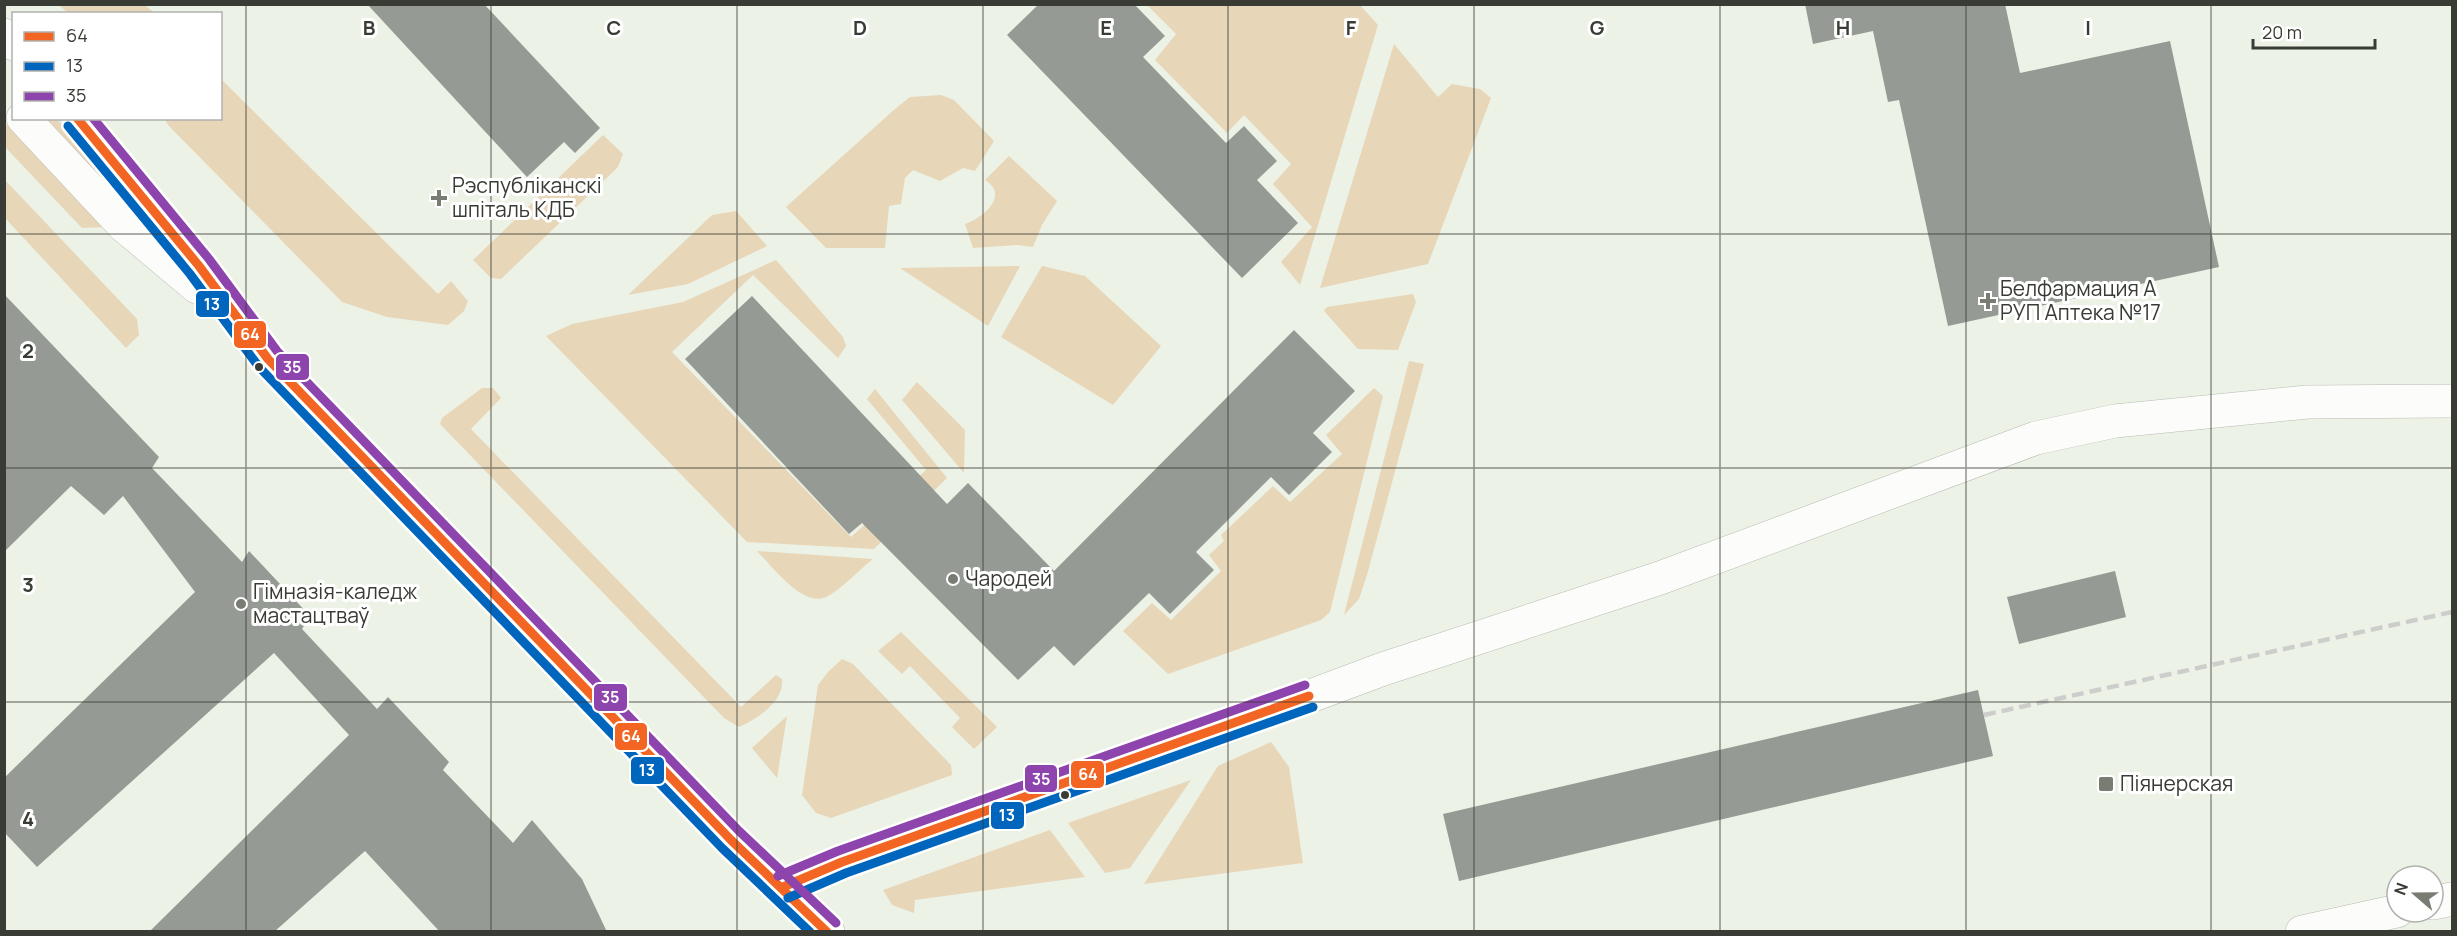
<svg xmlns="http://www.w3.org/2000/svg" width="2457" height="936" font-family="Manrope,sans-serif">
	<rect width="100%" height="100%" fill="#ecf2e6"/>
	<!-- green -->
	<g fill="#e8d6b9">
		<polygon points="59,5 145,5 154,13 68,13"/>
		<polygon points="1147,5 1360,5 1378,25 1300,285 1281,262 1312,227 1273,184 1291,164 1244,115 1227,133 1155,60 1176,34"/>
		<polygon points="1394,44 1438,97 1452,84 1480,89 1491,98 1428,264 1320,288"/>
		<polygon points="221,79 438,294 451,281 468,301 464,311 448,325 387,317 342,302 168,125 165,119 220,118"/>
		<polygon points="941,95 954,100 994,141 975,171 963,168 940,181 913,170 905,178 901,204 889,206 885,248 826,248 786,207 895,109 910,97"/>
		<polygon points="40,119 56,119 134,199 124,207"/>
		<polygon points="4,122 106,227 82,228 5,147"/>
		<polygon points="603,135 623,154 618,167 501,279 491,278 473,260"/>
		<path d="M1009,156l48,45 -15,24 -9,22 -16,-2 -44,3 -8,-24c18,-6 45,-29 20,-44z"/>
		<polygon points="5,180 137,319 139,335 126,348 5,218"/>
		<polygon points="736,211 767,246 688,284 628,295 712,215"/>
		<polygon points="776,260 843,337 846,346 838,358 753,275 672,352 851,537 926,470 867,399 875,389 947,478 874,549 747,542 546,336 572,324 683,302"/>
		<polygon points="1020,266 988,326 900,268"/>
		<polygon points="1042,266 1085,276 1161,346 1113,405 1001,337"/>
		<polygon points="1413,294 1416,302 1398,350 1358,349 1324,311 1327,307"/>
		<polygon points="1409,361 1424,364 1367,575 1359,599 1344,615"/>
		<polygon points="917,382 965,430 964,473 902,400"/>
		<path d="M482,388h11l8,10 -30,31 270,278 35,-32 6,4c3,22 -26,41 -43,48l-15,-9 -284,-294 2,-6z"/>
		<polygon points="1374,388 1383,396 1330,612 1321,620 1168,674 1123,631 1152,603 1171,620 1221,571 1209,555 1224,541 1221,535 1273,486 1290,502 1342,454 1326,435"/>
		<path d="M757,551l116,8c-13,10 -33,32 -47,38 -23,11 -54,-31 -69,-46z"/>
		<polygon points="901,632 997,727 974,749 952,727 960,718 910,666 902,674 878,651"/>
		<polygon points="842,659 853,664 951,765 952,775 831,818 816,813 802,795 818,685 828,672"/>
		<polygon points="787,716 777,778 752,748"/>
		<polygon points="1271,742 1289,767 1303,863 1144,884 1218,766"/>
		<polygon points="1191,780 1130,868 1105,873 1068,823"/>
		<polygon points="1050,830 1085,877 915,900 914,913 892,905 883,890"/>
	</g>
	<!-- building -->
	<g fill="#959b94">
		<polygon points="367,4 484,4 600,128 575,153 564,142 527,177"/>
		<polygon points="1039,4 1134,4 1165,36 1143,57 1226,143 1244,126 1277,161 1257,180 1298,223 1242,278 1007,35"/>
		<polygon points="1805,4 2005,4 2020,73 2170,41 2219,267 1948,326 1899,100 1888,102 1873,31 1813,44"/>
		<polygon points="4,294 159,457 152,468 242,562 249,551 310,616 302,629 377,709 388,697 449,762 443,770 513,843 532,820 582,879 607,932 440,932 365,851 274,932 149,932 349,735 274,653 37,867 4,832 4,778 195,592 123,496 104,515 71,486 4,552"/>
		<polygon points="752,296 947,504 968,483 1054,571 1294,330 1355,391 1313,433 1332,452 1289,495 1271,477 1196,552 1214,570 1170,614 1149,593 1074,666 1054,646 1018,680 862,523 849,534 685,359"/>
		<polygon points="2115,571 2126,617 2019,644 2007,597"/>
		<polygon points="1978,690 1993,756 1459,881 1443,814"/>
	</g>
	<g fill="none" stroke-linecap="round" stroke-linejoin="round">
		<!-- street casing -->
		<g stroke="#b8bcb3" stroke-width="34">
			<g id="street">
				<polyline points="4,35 14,44"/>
				<polyline points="23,118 123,225 197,287"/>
				<path d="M77,118c65,79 133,156 191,241l463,481 97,92"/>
				<polyline points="783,887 842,862 1227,727 1383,669 1660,578 2036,438 2115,421 2307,402 2452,401"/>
				<polyline points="2433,903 2452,899"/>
				<polyline points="2302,932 2397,911"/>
			</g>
		</g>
		<!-- street -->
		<use href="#street" stroke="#fcfdfb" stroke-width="33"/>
		<!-- rail -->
		<polyline stroke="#cdcecc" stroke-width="4.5" stroke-dasharray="12 6" stroke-linecap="butt" points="1984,715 2452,612"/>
		<!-- bus-1 casing -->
		<g stroke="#fff" stroke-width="14">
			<g id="bus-1">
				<polyline points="77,118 199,266 268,359 731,840 827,932"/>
				<polyline points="783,887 842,862 1309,696"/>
			</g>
		</g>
		<!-- bus-2 casing -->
		<g stroke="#fff" stroke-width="14">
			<g id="bus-2">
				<polyline points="68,126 190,274 259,367 722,848 810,932"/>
				<polyline points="788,898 846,873 1313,707"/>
			</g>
		</g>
		<!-- bus-3 casing -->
		<g stroke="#fff" stroke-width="14">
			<g id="bus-3">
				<polyline points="93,118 209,259 277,351 739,831 836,923"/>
				<polyline points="778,876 838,851 1305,685"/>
			</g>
		</g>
		<!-- bus-1 -->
		<use href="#bus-1" stroke="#f26522" stroke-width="9"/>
		<!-- bus-2 -->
		<use href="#bus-2" stroke="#0065bd" stroke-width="9"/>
		<!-- bus-3 -->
		<use href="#bus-3" stroke="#8e44ad" stroke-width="9"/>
	</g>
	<!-- grid -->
	<path fill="none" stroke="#393c34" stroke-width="1.5" stroke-opacity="0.55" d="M246,4v928M491,4v928M737,4v928M983,4v928M1228,4v928M1474,4v928M1720,4v928M1966,4v928M2211,4v928M4,234h2448M4,468h2448M4,702h2448"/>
	<!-- markers -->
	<g fill="#787c72" stroke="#fff" stroke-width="2">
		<path d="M436 189h6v6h6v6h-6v6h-6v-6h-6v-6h6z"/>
		<path d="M1985 292h6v6h6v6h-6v6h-6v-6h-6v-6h6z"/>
		<circle cx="953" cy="579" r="6"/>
		<circle cx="241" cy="604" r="6"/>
		<rect x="2098" y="776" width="16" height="16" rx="3"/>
	</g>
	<g fill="#393c34" stroke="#fff" stroke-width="2">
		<circle cx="259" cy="367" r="5"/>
		<circle cx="1065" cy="795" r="5"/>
	</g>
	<g text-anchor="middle" stroke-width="6" stroke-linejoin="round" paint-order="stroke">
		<!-- poi labels -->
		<g font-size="21" fill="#393c34" stroke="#fff" text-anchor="start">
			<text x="452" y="193">Рэспубліканскі<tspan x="452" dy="24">шпіталь КДБ</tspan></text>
			<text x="2000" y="296">Белфармация А<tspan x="2000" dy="24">РУП Аптека №17</tspan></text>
			<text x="965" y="586">Чародей</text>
			<text x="253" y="599">Гімназія-каледж<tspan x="253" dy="24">мастацтваў</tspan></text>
			<text x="2120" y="791">Піянерская</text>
		</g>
	</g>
	<g font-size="20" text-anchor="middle" font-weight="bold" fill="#393c34" stroke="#fff" stroke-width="6" stroke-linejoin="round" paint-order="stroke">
		<text x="369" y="35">B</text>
		<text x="614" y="35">C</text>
		<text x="860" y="35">D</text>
		<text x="1106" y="35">E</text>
		<text x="1351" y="35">F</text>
		<text x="1597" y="35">G</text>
		<text x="1843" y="35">H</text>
		<text x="2088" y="35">I</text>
		<text x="28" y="358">2</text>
		<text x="28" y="592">3</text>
		<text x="28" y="826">4</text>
	</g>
	<g stroke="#fff" stroke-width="2">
		<rect x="195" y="290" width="35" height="28" rx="6" fill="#0065bd"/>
		<rect x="233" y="320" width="34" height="29" rx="6" fill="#f26522"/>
		<rect x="275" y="353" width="35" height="28" rx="6" fill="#8e44ad"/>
		<rect x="593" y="683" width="35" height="29" rx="6" fill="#8e44ad"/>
		<rect x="614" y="722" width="34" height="29" rx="6" fill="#f26522"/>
		<rect x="630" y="756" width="35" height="29" rx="6" fill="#0065bd"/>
		<rect x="1070" y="760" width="35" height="29" rx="6" fill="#f26522"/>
		<rect x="1024" y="764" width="34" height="29" rx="6" fill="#8e44ad"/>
		<rect x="990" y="801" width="35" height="29" rx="6" fill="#0065bd"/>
	</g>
	<g font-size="16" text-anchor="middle" font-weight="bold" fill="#fff">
		<text x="212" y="310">13</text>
		<text x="250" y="340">64</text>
		<text x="292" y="373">35</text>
		<text x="610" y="703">35</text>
		<text x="631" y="742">64</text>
		<text x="647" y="776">13</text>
		<text x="1088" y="780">64</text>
		<text x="1041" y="785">35</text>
		<text x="1007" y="821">13</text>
	</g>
	<!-- border -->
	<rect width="2457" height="936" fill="none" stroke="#393c34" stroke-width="12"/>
	<!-- legend -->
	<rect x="12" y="12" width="210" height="108" fill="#ffffff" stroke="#b0b1ae" stroke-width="1.5"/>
	<rect x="24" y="32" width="30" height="9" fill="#f26522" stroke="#b0b1ae" stroke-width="1.5"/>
	<text x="66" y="42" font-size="18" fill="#393c34">64</text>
	<rect x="24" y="62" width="30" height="9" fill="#0065bd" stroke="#b0b1ae" stroke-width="1.5"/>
	<text x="66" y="72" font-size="18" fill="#393c34">13</text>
	<rect x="24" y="92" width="30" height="9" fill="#8e44ad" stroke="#b0b1ae" stroke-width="1.5"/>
	<text x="66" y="102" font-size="18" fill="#393c34">35</text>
	<!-- north arrow -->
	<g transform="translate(2415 894) rotate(290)"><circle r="28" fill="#ffffff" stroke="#b0b1ae" stroke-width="1.5"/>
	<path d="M0-4.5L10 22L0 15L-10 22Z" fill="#787c72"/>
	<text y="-9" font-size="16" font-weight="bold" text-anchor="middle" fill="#393c34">N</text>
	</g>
	<!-- scale -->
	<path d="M2253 39v9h122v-9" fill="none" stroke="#393c34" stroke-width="3"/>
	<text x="2262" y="39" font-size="18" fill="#393c34" stroke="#ffffff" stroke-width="4.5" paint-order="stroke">20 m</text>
</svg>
